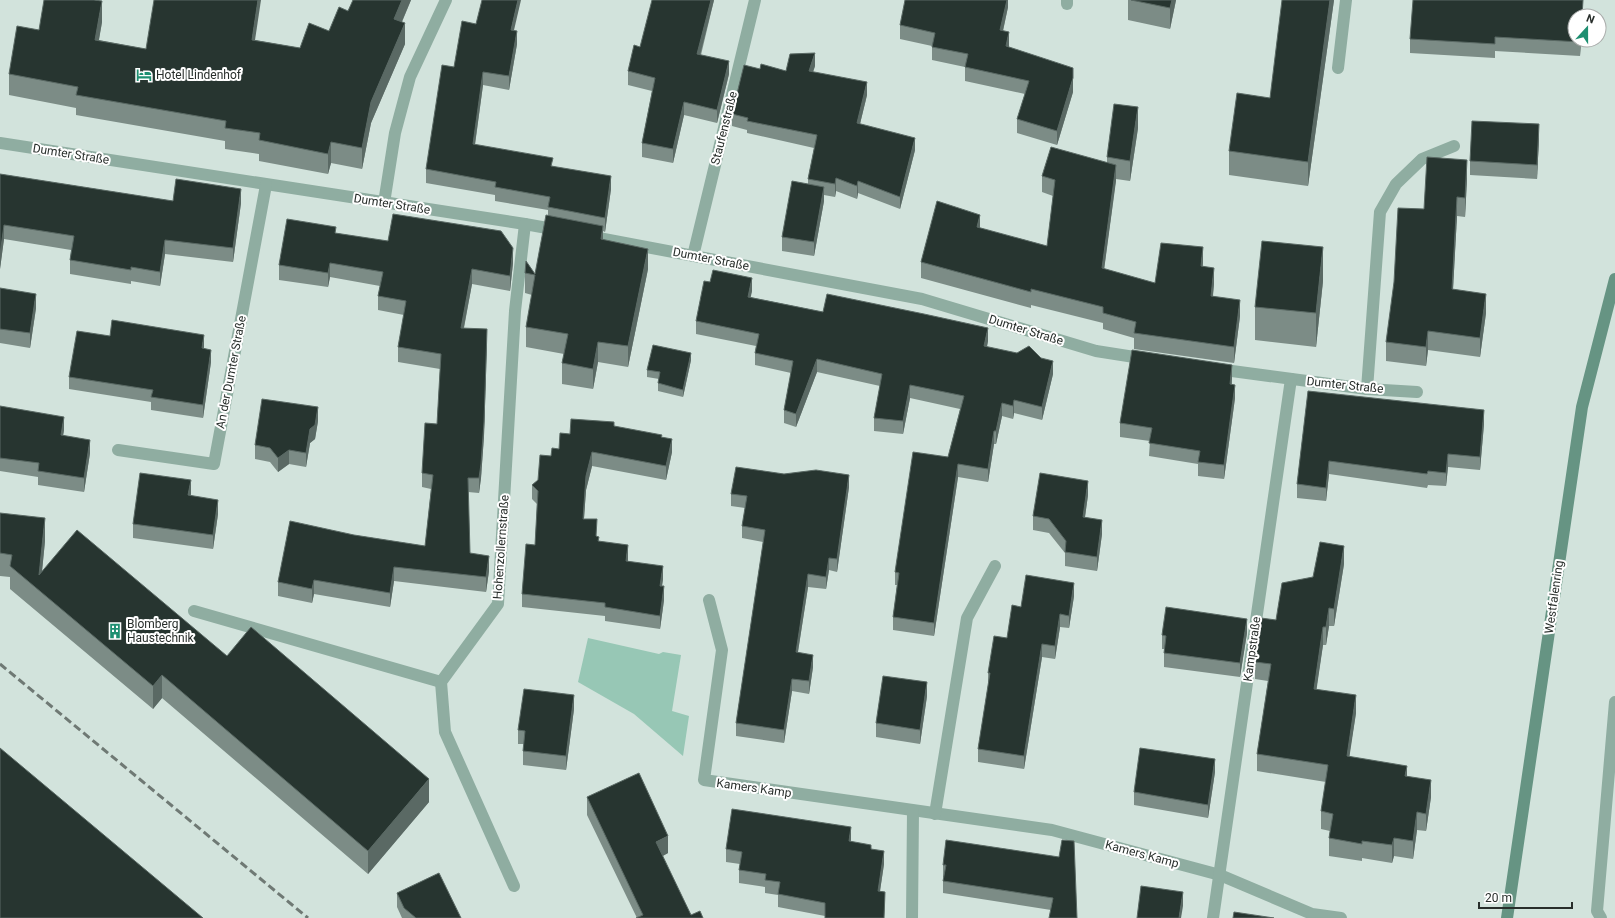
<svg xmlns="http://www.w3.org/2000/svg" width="1615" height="918" font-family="Roboto,sans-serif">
	<rect width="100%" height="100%" fill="#d2e3dc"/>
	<!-- green -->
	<polygon fill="#97c7b5" points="588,638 659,654 663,652 681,655 672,711 689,716 683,756 634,714 578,682"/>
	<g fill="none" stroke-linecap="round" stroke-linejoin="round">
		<!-- service -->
		<g stroke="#8fada1" stroke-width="12">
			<polyline points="1367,389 1380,212 1396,184 1422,159 1454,146"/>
			<polyline points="194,611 441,682"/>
		</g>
		<!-- minor -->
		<g stroke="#8fada1" stroke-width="12">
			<polyline points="1067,4 1067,0"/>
			<polyline points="1338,68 1346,0"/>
			<polyline points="0,143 525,224 558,230"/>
			<polyline points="384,203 395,133 410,77 446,0"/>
			<polyline points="588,236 922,299 1096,351 1147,359"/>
			<polyline points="693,256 755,0"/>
			<polyline points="1217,369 1367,389 1417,392"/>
			<polyline points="118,450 214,464 266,185"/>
			<polyline points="709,600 722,650 704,780 1052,830 1220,875 1312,914 1341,918"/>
			<polyline points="935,814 967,618 995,566"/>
			<polyline points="514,886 445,732 441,682 498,604 515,311 525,224"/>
			<polyline points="912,918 913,811"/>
			<polyline points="1213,918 1291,379"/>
			<polyline points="1601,918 1597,911 1615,702"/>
		</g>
		<!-- secondary -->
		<polyline stroke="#669483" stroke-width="12" points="1507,918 1582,407 1615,279"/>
		<!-- rail -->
		<polyline stroke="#6f7974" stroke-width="3" stroke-dasharray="8 4" stroke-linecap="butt" points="0,664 308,918"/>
	</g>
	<!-- wall -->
	<g fill="#7c8c86">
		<polygon points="353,0 411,0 402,22 405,44 371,123 362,169 331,163 328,174 259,161 259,154 225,149 225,141 76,115 76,108 9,95 9,74 39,30 102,22 99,40 146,49 255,40 300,48 329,31 348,11"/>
		<polygon points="714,0 701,55 729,74 717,123 684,115 673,163 642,157 642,143 652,91 628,85 628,71 640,47"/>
		<polygon points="1008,0 1008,7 1003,31 1009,46 1008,47 1073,92 1057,145 1017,133 1017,119 1025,94 965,81 965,67 932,60 932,46 900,39 900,25"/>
		<polygon points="1128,0 1176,0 1170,29 1128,20"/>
		<polygon points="1334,0 1308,186 1229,175 1229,151 1270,98"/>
		<polygon points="1583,0 1582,16 1575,16 1581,40 1580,56 1495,51 1495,58 1410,53 1410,39"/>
		<polygon points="476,24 514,30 517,44 509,90 483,85 475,145 553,166 611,189 605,232 603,231 603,239 648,269 628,367 598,362 593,389 562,384 562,363 564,354 526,347 526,327 532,295 525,293 525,273 535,274 548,216 548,210 495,201 495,195 426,183 426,169 454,67"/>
		<polygon points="815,66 813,72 867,95 860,124 915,150 900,209 858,193 857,199 836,191 835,197 824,195 824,201 814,256 782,251 782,237 808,184 808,179 814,148 747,133 747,130 732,126 732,114 760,69 786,71"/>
		<polygon points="1138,128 1130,181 1116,179 1104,269 1155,283 1203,263 1202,267 1214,284 1213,296 1240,316 1234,363 1134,349 1134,338 1103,329 1103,323 1031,305 1031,308 921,278 921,262 980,228 1047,246 1053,196 1042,192 1042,176 1107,162 1107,157"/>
		<polygon points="1539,138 1537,179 1470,175 1470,161"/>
		<polygon points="0,174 173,201 241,203 233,262 165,254 160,286 131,281 131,284 70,274 70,260 71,250 4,239 0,269"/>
		<polygon points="1467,179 1465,217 1457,216 1453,289 1486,313 1480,357 1428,350 1426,366 1386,361 1386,342 1424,209"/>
		<polygon points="336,233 513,263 510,291 472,284 464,328 487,344 484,436 481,478 479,493 468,492 470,553 489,571 486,592 394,581 390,607 314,594 312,603 278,596 278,582 354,535 425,546 431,489 422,487 422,473 437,424 440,369 398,362 398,347 404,315 378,310 378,296 380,286 330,277 328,287 279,280 279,265"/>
		<polygon points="1323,281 1316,347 1255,340 1255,307"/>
		<polygon points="0,288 36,308 30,348 0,343"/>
		<polygon points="752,291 750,297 823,312 988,341 987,347 1053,374 1042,420 1014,413 1013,419 1002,416 996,444 994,444 988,482 958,477 934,636 893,630 893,617 897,585 895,585 895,572 948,457 960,409 910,398 903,434 874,431 874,418 880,386 817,372 796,427 784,423 784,410 791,373 755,365 755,353 756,346 696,334 696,321"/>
		<polygon points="110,336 203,349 211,362 203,418 151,410 151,402 69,389 69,377"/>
		<polygon points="691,360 683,397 658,391 658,383 659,379 647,377 647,370"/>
		<polygon points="1232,378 1232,385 1235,398 1224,479 1198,476 1198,464 1149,456 1150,441 1120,437 1120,423"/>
		<polygon points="1308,391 1484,424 1480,470 1448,467 1446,486 1428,485 1427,488 1329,474 1326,501 1297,498 1297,484"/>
		<polygon points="0,406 64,430 63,435 90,453 84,492 38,485 38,477 0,471"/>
		<polygon points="318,421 315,439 310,443 306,467 289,464 278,472 270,462 255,459 255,445"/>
		<polygon points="614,427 662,437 672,452 666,480 592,466 586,490 584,519 599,541 628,559 628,561 663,579 662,586 664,600 660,629 605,621 605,616 522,607 522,594 535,545 537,504 532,499 532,485 538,480 551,456 559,449"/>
		<polygon points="849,487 837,572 829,570 826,589 808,587 798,652 813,667 809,694 792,691 784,743 736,736 736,723 763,542 742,538 742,526 745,508 731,506 731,494"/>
		<polygon points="191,494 190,496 218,514 213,549 133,538 133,524"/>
		<polygon points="1088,495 1085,517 1102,534 1097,571 1065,566 1065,553 1049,533 1033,530 1033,516"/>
		<polygon points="0,513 45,541 42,571 227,656 429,802 368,874 162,698 153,709 10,589 10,577 0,576"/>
		<polygon points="1344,564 1334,626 1329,626 1326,645 1323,645 1316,690 1356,713 1349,756 1407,776 1431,797 1426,831 1417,830 1413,859 1394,856 1392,863 1362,858 1362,861 1329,856 1329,838 1330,831 1321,829 1321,811 1326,782 1257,771 1257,754 1268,681 1255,679 1255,662 1276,620 1313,577"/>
		<polygon points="1074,596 1069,628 1060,627 1055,659 1042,657 1024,769 978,762 978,749 988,685 988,673 1007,638 1021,607"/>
		<polygon points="1247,633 1240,677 1164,667 1164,649 1162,649 1162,635"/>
		<polygon points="927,696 920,744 876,737 876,723"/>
		<polygon points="574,709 566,770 523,765 523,751 524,744 518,744 518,730"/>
		<polygon points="1215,772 1208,818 1134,805 1134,792"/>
		<polygon points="587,797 668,853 662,856 691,915 637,918 587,815"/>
		<polygon points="850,841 871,849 884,864 880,891 885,892 884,918 825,918 825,916 778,907 778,895 765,893 765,887 739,883 739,870 740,864 726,862 726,849"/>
		<polygon points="1059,857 1051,910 943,893 943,881 944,877 943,877 943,865"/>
		<polygon points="397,893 461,918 402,918 397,907"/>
	</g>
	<!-- shaded-wall -->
	<g fill="#5a6964">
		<polygon points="258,0 261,0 252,60 252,40"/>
		<polygon points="402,0 411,0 394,40 394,19"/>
		<polygon points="518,0 521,0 511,43 511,30"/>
		<polygon points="711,0 714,0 697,67 697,54"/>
		<polygon points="1007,0 1008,0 1008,7 1000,44 1000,30"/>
		<polygon points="1172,0 1176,0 1170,29 1170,8"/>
		<polygon points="1330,0 1334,0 1308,186 1308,162"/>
		<polygon points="102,1 102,22 95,61 95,40"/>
		<polygon points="405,23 405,44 371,123 362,169 362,148 371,102"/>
		<polygon points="517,31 517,44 509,90 509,76"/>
		<polygon points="1009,32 1009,46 1006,60 1006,46"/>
		<polygon points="1580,40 1581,40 1580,56"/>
		<polygon points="815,53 815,66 809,83 809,71"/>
		<polygon points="729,61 729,74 717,123 717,110"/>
		<polygon points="483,72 483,85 473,158 473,144"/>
		<polygon points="1073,78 1073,92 1057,145 1057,131"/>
		<polygon points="867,82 867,95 857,136 857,123"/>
		<polygon points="684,102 684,115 673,163 673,149"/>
		<polygon points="1138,107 1138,128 1130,181 1130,161"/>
		<polygon points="1539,124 1539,138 1537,179 1537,165"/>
		<polygon points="915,138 915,150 900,209 900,197"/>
		<polygon points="331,142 331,163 328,174 328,154"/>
		<polygon points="1467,160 1467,179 1465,217 1465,198"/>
		<polygon points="1116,165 1116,181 1102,285 1102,268"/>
		<polygon points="611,176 611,189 605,232 605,218"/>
		<polygon points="836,178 836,191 835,197 835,184"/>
		<polygon points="858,181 858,193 857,199 857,186"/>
		<polygon points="824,187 824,201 814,256 814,242"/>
		<polygon points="241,189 241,203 233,262 233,248"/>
		<polygon points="1457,197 1457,216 1452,308 1452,289"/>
		<polygon points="980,215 980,231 977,227"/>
		<polygon points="4,225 4,239 0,269 0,255"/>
		<polygon points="603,226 603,246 601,239"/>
		<polygon points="165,240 165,254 160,286 160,272"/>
		<polygon points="1203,247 1203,263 1201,282 1201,266"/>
		<polygon points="1323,247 1323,281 1316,347 1316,313"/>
		<polygon points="513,248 513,263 510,291 510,276"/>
		<polygon points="648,249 648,269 628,367 628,346"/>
		<polygon points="330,263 330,277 328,287 328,273"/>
		<polygon points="1214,268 1214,284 1211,312 1211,296"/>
		<polygon points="472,269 472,284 461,342 461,328"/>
		<polygon points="752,278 752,291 748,310 748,297"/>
		<polygon points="36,294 36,308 30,348 30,333"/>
		<polygon points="1486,294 1486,313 1480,357 1480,338"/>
		<polygon points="1240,300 1240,316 1234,363 1234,347"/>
		<polygon points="988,328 988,341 984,359 984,346"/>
		<polygon points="487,329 484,436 481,478 479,493 479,478"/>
		<polygon points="1428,331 1428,350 1426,366 1426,347"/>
		<polygon points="204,335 204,347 202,361 202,348"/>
		<polygon points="598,342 598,362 593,389 593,369"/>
		<polygon points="211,350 211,362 203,418 203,405"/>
		<polygon points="691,353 691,360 683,397 683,390"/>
		<polygon points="817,359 817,372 796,427 796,414"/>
		<polygon points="1053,361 1053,374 1042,420 1042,407"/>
		<polygon points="1232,365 1232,378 1230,398 1230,384"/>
		<polygon points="910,385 910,398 903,434 903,421"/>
		<polygon points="1235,385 1235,398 1224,479 1224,465"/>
		<polygon points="1014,400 1014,413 1013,419 1013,406"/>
		<polygon points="1002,403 1002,416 996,444 996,431"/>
		<polygon points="318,407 318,421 315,439 310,443 306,467 306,453 310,429"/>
		<polygon points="1484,410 1484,424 1480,470 1480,457"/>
		<polygon points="64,417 64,430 61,448 61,435"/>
		<polygon points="994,431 994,444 988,482 988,469"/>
		<polygon points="672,439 672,452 666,480 666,466"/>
		<polygon points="90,440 90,453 84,492 84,478"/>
		<polygon points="289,450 289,464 278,472 278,458"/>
		<polygon points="592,452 592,466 586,490 583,532 583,519 586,476"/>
		<polygon points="1448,454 1448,467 1446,486 1446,473"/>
		<polygon points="1329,461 1329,474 1326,501 1326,488"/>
		<polygon points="958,464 958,477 934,636 934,623"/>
		<polygon points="849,475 849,487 837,572 837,559"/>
		<polygon points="191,480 191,494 188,509 188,495"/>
		<polygon points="1088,481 1088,495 1083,531 1083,517"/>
		<polygon points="218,500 218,514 213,549 213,535"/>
		<polygon points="45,518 45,541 40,591 39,575"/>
		<polygon points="1102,520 1102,534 1097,571 1097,557"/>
		<polygon points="628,545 628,559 626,574 626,561"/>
		<polygon points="1344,546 1344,564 1334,626 1334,609"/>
		<polygon points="489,556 489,571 486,592 486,577"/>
		<polygon points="829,558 829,570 826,589 826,577"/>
		<polygon points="663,566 663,579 660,599 660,586"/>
		<polygon points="394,567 394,581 390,607 390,593"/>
		<polygon points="808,574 808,587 796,664 796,652"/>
		<polygon points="314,580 314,594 312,603 312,589"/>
		<polygon points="1074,583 1074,596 1069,628 1069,616"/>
		<polygon points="664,586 664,600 660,629 660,616"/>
		<polygon points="1329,608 1329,626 1326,645 1326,627"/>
		<polygon points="1060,614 1060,627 1055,659 1055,646"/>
		<polygon points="1247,619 1247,633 1240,677 1240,663"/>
		<polygon points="1323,627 1323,645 1314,707 1314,689"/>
		<polygon points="1042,644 1042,657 1024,769 1024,756"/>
		<polygon points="813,655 813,667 809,694 809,681"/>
		<polygon points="162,675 162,698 153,709 153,686"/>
		<polygon points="792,679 792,691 784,743 784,730"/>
		<polygon points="927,682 927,696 920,744 920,730"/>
		<polygon points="574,695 574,709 566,770 566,756"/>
		<polygon points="1356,695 1356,713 1347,773 1347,756"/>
		<polygon points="1215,759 1215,772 1208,818 1208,805"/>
		<polygon points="1407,766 1407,783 1405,776"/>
		<polygon points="429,779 429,802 368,874 368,851"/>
		<polygon points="1431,780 1431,797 1426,831 1426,814"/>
		<polygon points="1417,812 1417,830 1413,859 1413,841"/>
		<polygon points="851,827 851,840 849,854 849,841"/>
		<polygon points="668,836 668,853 656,860 656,842"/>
		<polygon points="1394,838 1394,856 1392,863 1392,845"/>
		<polygon points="884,851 884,864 878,904 878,891"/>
		<polygon points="1183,892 1183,906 1181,918 1179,918"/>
	</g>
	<!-- building -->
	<g fill="#273530" stroke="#5a6964">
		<polygon points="44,0 94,0 102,1 95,40 146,49 154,0 258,0 252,40 300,48 309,23 329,31 339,7 348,11 353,0 402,0 394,19 405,23 371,102 362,148 331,142 328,154 259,140 260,133 225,128 226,121 76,95 78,87 9,74 17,26 39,30"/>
		<polygon points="482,0 518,0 511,30 517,31 509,76 483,72 473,144 553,158 551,166 611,176 605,218 548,207 550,197 495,187 496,182 426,169 442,65 454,67 462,21 476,24"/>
		<polygon points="652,0 711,0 697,54 729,61 717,110 684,102 673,149 642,143 655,78 628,71 634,45 640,47"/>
		<polygon points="905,0 1007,0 1000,30 1009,32 1006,46 1073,68 1073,78 1057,131 1017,119 1029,81 965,67 968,54 932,47 935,33 900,25"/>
		<polygon points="1131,0 1172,0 1170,8"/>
		<polygon points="1282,0 1330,0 1308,162 1229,151 1237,93 1270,98"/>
		<polygon points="1413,0 1583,0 1582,16 1575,16 1575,40 1580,40 1580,42 1495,37 1495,44 1410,39"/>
		<polygon points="815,53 809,71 867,82 857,123 915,138 900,197 858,181 857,186 836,178 835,184 808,179 817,135 747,121 748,118 732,114 744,65 760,69 761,64 786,71 790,54"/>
		<polygon points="1114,104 1138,107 1130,161 1107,157"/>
		<polygon points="1472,121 1539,124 1537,165 1470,161"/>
		<polygon points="1051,147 1116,165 1102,268 1155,283 1161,243 1203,247 1201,266 1214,268 1211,296 1240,300 1234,347 1134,333 1136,322 1103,313 1103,307 1031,289 1031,292 921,262 937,201 980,215 977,227 1047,246 1055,180 1042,176"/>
		<polygon points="1427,157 1467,160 1465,198 1457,197 1452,289 1486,294 1480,338 1428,331 1426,347 1386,342 1394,282 1398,208 1424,209"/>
		<polygon points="0,174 173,201 176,179 241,189 233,248 165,240 160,272 131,267 131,270 70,260 74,236 4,225 0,255"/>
		<polygon points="792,181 824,187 814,242 782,237"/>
		<polygon points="393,214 501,231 513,248 510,276 472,269 461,328 487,329 484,422 481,464 479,478 468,478 470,553 489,556 486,577 394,567 390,593 314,580 312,589 278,582 290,521 354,535 425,546 433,475 422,473 425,423 437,424 441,354 398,347 406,301 378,296 383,272 330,263 328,273 279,265 287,219 336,227 335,233 388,241"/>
		<polygon points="546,215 603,226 601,239 648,249 628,346 598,342 593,369 562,363 568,334 526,327 535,275 525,273 526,261 535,274"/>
		<polygon points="1262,241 1323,247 1316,313 1255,307"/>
		<polygon points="713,270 752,278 748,297 823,312 827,294 924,314 988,328 984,346 1017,353 1029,346 1041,358 1053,361 1042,407 1014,400 1013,406 1002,403 996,431 994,431 988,469 958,464 934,623 893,617 899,573 895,572 913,452 948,457 964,396 910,385 903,421 874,418 882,374 817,359 796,414 784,410 793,361 755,353 759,334 696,321 704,281 710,282"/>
		<polygon points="0,288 36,294 30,333 0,329"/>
		<polygon points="112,320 204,335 202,348 211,350 203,405 151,397 153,390 69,377 77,331 110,336"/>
		<polygon points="653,345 691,353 683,390 658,383 660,372 647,370"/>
		<polygon points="1132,350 1232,365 1230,384 1235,385 1224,465 1198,462 1200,451 1149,443 1152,428 1120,423"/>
		<polygon points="1308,391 1484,410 1480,457 1448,454 1446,473 1428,471 1427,474 1329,461 1326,488 1297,484"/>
		<polygon points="262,399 318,407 315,425 310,429 306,453 289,450 278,458 270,448 255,445"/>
		<polygon points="0,406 64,417 61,435 90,440 84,478 38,471 39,463 0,458"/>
		<polygon points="571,419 614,422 614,426 662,435 661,437 672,439 666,466 592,452 586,476 583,519 597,519 596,536 599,537 598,541 628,545 626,561 663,566 660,586 664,586 660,616 605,607 605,603 522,594 526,544 535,545 538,491 532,485 538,480 540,455 551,456 552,448 559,449 560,433 570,434"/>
		<polygon points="736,467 784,474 816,470 849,475 837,559 829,558 826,577 808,574 796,652 813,655 809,681 792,679 784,730 736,723 765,530 742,526 747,496 731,494"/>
		<polygon points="140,473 191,480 188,495 218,500 213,535 133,524"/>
		<polygon points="1040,473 1088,481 1083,517 1102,520 1097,557 1065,552 1066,541 1049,519 1033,516"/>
		<polygon points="0,513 45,518 39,575 77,530 227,656 251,627 429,779 368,851 162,675 153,686 10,566 12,555 0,553"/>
		<polygon points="1320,542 1344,546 1334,609 1329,608 1326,627 1323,627 1314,689 1356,695 1347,756 1407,766 1405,776 1431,780 1426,814 1417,812 1413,841 1394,838 1392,845 1362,841 1362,844 1329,838 1333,814 1321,811 1328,765 1257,754 1271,664 1255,662 1261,618 1276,620 1282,583 1313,577"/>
		<polygon points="1026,575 1074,583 1069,616 1060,614 1055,646 1042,644 1024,756 978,749 990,673 988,673 994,636 1007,638 1012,605 1021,607"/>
		<polygon points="1166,607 1247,619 1240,663 1164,653 1166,636 1162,635"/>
		<polygon points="883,676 927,682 920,730 876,723"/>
		<polygon points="524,689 574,695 566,756 523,751 525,731 518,730"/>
		<polygon points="0,748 203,918 0,918"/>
		<polygon points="1140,748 1215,759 1208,805 1134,792"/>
		<polygon points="639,773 668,836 656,842 691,915 700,911 703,918 636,918 643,915 587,797"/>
		<polygon points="732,809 851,827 849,841 871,845 871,849 884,851 878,891 885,892 884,918 825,918 825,903 778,894 780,882 765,880 766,874 739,870 742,852 726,849"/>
		<polygon points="946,840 1059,857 1062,840 1074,841 1077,918 1049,918 1053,898 943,881 946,865 943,865"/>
		<polygon points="439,873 461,918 416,918 404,908 397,893"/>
		<polygon points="1141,886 1183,892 1179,918 1137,918"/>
		<polygon points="1234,912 1274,918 1233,918"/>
	</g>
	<!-- icons -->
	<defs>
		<g id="hotel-bare" transform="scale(1.2)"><path d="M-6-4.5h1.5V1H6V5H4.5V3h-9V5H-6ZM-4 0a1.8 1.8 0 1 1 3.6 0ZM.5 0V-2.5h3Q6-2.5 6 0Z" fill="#1e8f71" stroke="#fff" stroke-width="2.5" paint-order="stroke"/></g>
		<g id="building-bare" transform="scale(1.2)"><path d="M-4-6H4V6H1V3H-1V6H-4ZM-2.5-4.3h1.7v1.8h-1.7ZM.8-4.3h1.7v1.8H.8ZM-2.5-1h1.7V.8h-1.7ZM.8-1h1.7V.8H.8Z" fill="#1e8f71" stroke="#fff" stroke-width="2.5" paint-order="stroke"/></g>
	</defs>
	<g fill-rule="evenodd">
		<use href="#hotel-bare" x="144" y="75"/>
		<use href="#building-bare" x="115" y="631"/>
	</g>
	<g text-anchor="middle" stroke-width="4" stroke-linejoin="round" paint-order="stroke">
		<!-- poi labels -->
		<g font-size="12" fill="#282e2b" stroke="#fff" text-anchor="start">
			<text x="156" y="79">Hotel Lindenhof</text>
			<text x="127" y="628">Blomberg<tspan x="127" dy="14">Haustechnik</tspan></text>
		</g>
		<!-- street labels -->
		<g font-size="12" fill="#282e2b" stroke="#fff">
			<text transform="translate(724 128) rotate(-76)" y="4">Staufenstraße</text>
			<text transform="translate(71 154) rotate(9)" y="4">Dumter Straße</text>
			<text transform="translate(392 204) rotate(9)" y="4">Dumter Straße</text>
			<text transform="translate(711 259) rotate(11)" y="4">Dumter Straße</text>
			<text transform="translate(1026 330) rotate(17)" y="4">Dumter Straße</text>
			<text transform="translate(231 372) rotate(-79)" y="4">An der Dumter Straße</text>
			<text transform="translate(1345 385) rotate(6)" y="4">Dumter Straße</text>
			<text transform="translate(501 547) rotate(-86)" y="4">Hohenzollernstraße</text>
			<text transform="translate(1554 597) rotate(-82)" y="4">Westfalenring</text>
			<text transform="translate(1252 649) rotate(-82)" y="4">Kampstraße</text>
			<text transform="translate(754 788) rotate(8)" y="4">Kamers Kamp</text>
			<text transform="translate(1142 854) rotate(15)" y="4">Kamers Kamp</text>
		</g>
	</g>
	<!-- north arrow -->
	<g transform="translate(1587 28) rotate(21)"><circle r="19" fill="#ffffff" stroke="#a9abaa"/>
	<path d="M0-3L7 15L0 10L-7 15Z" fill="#1e8f71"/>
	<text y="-6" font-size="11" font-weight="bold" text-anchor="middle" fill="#282e2b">N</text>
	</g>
	<!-- scale -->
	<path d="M1479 902v6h93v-6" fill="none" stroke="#282e2b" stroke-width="2"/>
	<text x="1485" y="902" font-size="12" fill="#282e2b" stroke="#ffffff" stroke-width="3" paint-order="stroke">20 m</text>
</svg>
